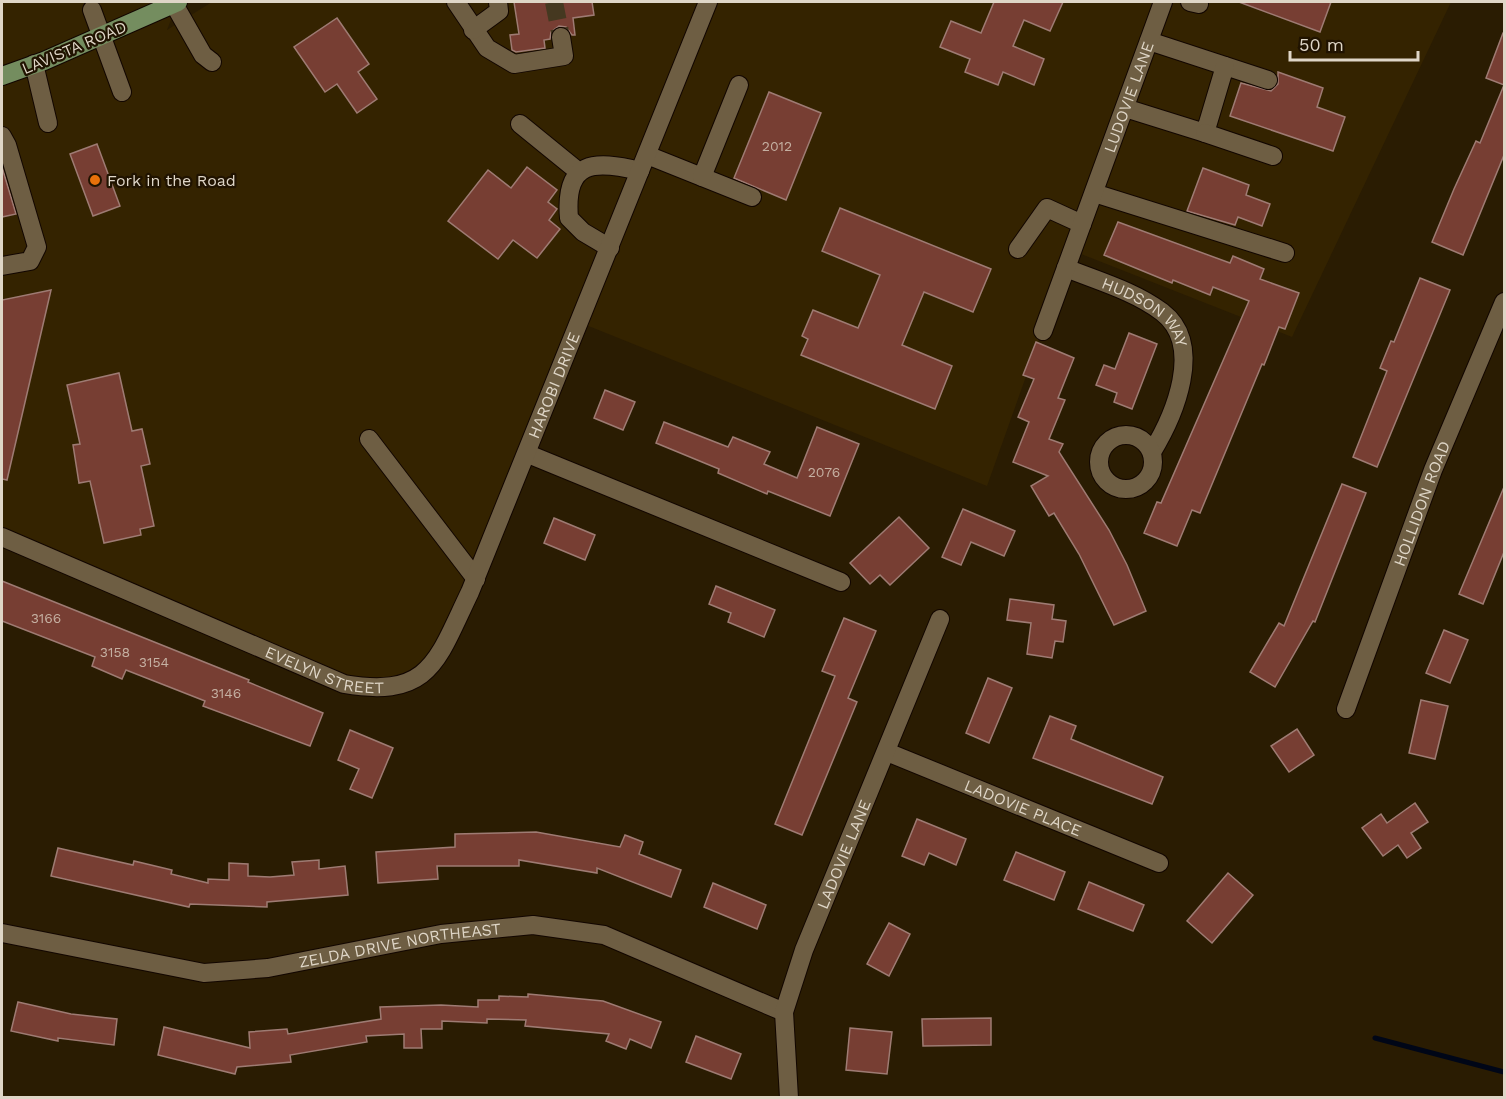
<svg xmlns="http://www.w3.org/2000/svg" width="1506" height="1099" font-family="'Work Sans',sans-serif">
	<rect width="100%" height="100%" fill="#2a1c02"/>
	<!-- built -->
	<polygon fill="#342300" points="2,2 178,2 167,30 212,2 1451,2 1292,337 1071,250 987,486 586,325 427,665 366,691 2,539"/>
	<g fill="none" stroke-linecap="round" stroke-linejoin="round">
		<!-- stream -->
		<polyline stroke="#000617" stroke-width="5" points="1375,1038 1504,1072"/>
	</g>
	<!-- building -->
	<g fill="#773e33" stroke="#9e7b73" stroke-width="1.5">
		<polygon points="514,2 592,2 594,15 573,18 575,35 572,35 566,27 559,26 551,32 550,39 544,40 545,48 516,52 512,50 510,35 519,34"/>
		<polygon points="994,2 1063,2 1050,31 1024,20 1013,46 1044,59 1034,85 1003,72 998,85 965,72 970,59 940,47 951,21 981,33"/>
		<polygon points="1239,2 1331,2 1320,32"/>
		<polygon points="337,18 369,64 358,72 377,99 357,113 337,84 325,92 294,47"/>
		<polygon points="1503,33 1504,33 1504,85 1486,78"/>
		<polygon points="1278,72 1323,88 1317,107 1345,117 1333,151 1230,116 1241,83 1271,91 1278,84"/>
		<polygon points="1504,85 1504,155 1463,255 1432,242 1454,189 1476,141 1480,143"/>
		<polygon points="769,92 821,113 786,200 734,178"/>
		<polygon points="97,144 120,206 93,216 70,154"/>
		<polygon points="2,167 16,214 2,217"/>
		<polygon points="527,167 557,190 548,202 557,209 549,220 560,229 537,258 513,240 498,259 448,221 488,170 511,188"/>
		<polygon points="1203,168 1249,185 1246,195 1270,204 1262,226 1238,217 1235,225 1187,211"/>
		<polygon points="840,208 991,269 973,312 924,292 902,345 952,366 935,409 801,355 808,339 802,336 813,310 858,328 880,275 822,251"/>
		<polygon points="1118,222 1230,263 1233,256 1264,269 1260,279 1299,293 1285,329 1279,327 1264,365 1262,364 1200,513 1192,510 1177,546 1144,533 1157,502 1161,503 1249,301 1213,287 1210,295 1173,280 1172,283 1104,255"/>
		<polygon points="1420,278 1450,290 1377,467 1353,457 1387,371 1380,368 1391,341 1394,342"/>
		<polygon points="51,290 7,480 2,479 2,300"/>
		<polygon points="1129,333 1157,344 1132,409 1114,402 1117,393 1096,385 1104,365 1115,369"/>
		<polygon points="1036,342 1074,358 1058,398 1065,400 1049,439 1063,444 1059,452 1109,530 1127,565 1146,611 1114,625 1079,554 1054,513 1049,516 1031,486 1048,476 1013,462 1029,422 1018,417 1034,379 1023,375"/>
		<polygon points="119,373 132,431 142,429 150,464 141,466 154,526 140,529 141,535 104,543 90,481 79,483 73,445 80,444 67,385"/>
		<polygon points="605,390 635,402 623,430 594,418"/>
		<polygon points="664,422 728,447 733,437 770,452 764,464 797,478 817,427 859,444 830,516 768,491 767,494 718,473 719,469 656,443"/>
		<polygon points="1342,484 1366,493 1315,622 1313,621 1275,687 1250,672 1279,623 1284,626"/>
		<polygon points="1504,487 1504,552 1483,604 1459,594"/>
		<polygon points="963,509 1015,531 1004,556 971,542 961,565 942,557"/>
		<polygon points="899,517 929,548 890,585 880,575 870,584 850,563"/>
		<polygon points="554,518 595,535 585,560 544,543"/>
		<polygon points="2,581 249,680 248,682 323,713 310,746 203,706 205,701 126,670 122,679 92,666 95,657 2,621"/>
		<polygon points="716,586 775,610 764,637 728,622 731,613 709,604"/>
		<polygon points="1010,599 1054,605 1052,619 1066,621 1063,642 1055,641 1052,658 1027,654 1031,623 1007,620"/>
		<polygon points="844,618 876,631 848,698 857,702 802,835 775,824 835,676 822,671"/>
		<polygon points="1444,630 1468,640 1450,683 1426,673"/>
		<polygon points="988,678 1012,688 989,743 966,733"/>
		<polygon points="1421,700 1448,706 1435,759 1409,753"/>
		<polygon points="1050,716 1076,726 1071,739 1163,777 1152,804 1033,758"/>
		<polygon points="1297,729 1314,755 1289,772 1271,746"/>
		<polygon points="350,730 393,748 372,798 350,789 359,769 338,760"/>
		<polygon points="1415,803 1428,822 1411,833 1421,848 1407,858 1398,845 1383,856 1362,828 1381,814 1387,823"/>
		<polygon points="917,819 966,839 956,865 929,853 924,865 902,856"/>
		<polygon points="536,832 620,847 625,835 643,842 639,854 681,870 671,897 597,868 597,873 519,860 519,866 437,866 438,879 378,883 376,852 455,847 455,834"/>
		<polygon points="58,848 133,865 134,861 172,870 171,874 208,883 208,879 229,880 229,863 248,864 248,876 270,877 294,875 292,862 319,860 319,869 345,866 348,895 267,902 267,907 190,904 189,907 51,876"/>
		<polygon points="1016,852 1065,872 1054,900 1004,880"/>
		<polygon points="1228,873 1253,895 1212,943 1187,921"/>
		<polygon points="1089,882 1144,905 1133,931 1078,909"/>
		<polygon points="713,883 766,905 757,929 704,907"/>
		<polygon points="889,923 910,934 889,976 867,964"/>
		<polygon points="528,994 603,1001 661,1022 651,1048 630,1039 626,1049 606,1041 609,1034 525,1026 526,1020 487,1019 487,1023 442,1021 442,1029 421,1029 422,1048 404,1048 404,1034 366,1036 367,1042 290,1055 291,1062 237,1067 235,1074 158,1055 164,1027 250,1048 249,1032 287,1029 288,1034 381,1019 380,1007 441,1005 478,1007 478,1000 499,1000 499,996 528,997"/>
		<polygon points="18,1002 71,1014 117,1019 114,1045 58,1038 58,1041 11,1031"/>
		<polygon points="991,1018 991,1045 923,1046 922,1019"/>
		<polygon points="850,1028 892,1032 887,1074 846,1070"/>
		<polygon points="696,1036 741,1054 731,1079 686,1062"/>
	</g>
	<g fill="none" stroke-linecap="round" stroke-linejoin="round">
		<!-- minor-tunnel -->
		<polyline stroke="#453820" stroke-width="18" stroke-dasharray="18 9" stroke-linecap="butt" points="554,2 561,37"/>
		<!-- minor casing -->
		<g stroke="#120600" stroke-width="20">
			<g id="minor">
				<polyline points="456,2 487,48 514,64 564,56 561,37"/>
				<polyline points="1190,2 1199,4"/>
				<polyline points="174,4 203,55 212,62"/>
				<polyline points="92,10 122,92"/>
				<polyline points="473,30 499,11 498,2"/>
				<polyline points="1149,41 1268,80"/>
				<polyline points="34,64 48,123"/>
				<polyline points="1125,108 1205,133 1225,66"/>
				<polyline points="520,124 579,172"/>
				<polyline points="1205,133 1273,156"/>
				<polyline points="2,136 7,145 37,247 30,261 2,266"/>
				<polyline points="647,155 752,197"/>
				<polyline points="702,177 739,85"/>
				<polyline points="1094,193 1285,253"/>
				<path d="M610,248l-27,-16 -14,-14c-5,-58 25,-58 71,-47"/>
				<polyline points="1018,249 1047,208 1082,224"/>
				<path id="s1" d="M1066,268c32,13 68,23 96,44 43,33 12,104 -10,140"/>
				<path id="s2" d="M1043,331l120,-329"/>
				<circle cx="1126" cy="462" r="27"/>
				<polyline points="369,439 476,579"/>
				<polyline points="528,454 841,582"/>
				<path id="s3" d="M2,537l342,147c87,15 93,-24 126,-92l238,-590"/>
				<path id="s4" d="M1346,709l87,-239 71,-168"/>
				<path id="s5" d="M887,752l272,111"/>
				<path id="s6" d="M2,933l202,40 64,-5 173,-34 92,-9 71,10 180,77"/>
				<path id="s7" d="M789,1098l-5,-86 20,-62 136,-331"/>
			</g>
		</g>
		<!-- major casing -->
		<g stroke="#120600" stroke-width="20">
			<polyline id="major" points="2,76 44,61 178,2"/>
		</g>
		<!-- minor -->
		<use href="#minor" stroke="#6e5e43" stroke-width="18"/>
		<!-- major -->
		<use href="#major" stroke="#748d5f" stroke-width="18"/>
	</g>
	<!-- markers -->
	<circle fill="#e8710a" stroke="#201300" stroke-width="2" cx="95" cy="180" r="6"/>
	<g text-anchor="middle" stroke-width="4.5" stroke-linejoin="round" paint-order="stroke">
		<!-- number labels -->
		<g font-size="14" fill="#c5b0a2">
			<text x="777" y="151">2012</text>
			<text x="824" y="477">2076</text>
			<text x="46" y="623">3166</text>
			<text x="115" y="657">3158</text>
			<text x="154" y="667">3154</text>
			<text x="226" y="698">3146</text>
		</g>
		<!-- street labels -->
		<g font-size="16" fill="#dfd6c7" stroke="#201300">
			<text transform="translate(74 47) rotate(-23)" y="6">LAVISTA ROAD</text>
			<text dy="6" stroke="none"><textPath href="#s2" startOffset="249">LUDOVIE LANE</textPath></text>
			<text dy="6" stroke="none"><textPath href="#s1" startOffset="93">HUDSON WAY</textPath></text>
			<text dy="6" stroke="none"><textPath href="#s3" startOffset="772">HAROBI DRIVE</textPath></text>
			<text dy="6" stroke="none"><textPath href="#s4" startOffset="219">HOLLIDON ROAD</textPath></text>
			<text dy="6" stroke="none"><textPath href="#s3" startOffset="350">EVELYN STREET</textPath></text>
			<text dy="6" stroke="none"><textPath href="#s5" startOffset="147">LADOVIE PLACE</textPath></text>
			<text dy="6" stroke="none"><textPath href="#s7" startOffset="255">LADOVIE LANE</textPath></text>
			<text dy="6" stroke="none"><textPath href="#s6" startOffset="404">ZELDA DRIVE NORTHEAST</textPath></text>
		</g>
		<!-- poi labels -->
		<g font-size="16" fill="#dfd6c7" stroke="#201300" text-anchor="start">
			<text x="107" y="186">Fork in the Road</text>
		</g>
	</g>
	<!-- border -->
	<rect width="1506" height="1099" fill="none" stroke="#dfd6c7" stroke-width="6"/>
	<!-- scale -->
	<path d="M1290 51v9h128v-9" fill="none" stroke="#dfd6c7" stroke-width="3"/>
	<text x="1299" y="51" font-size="18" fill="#dfd6c7" stroke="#201300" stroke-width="4.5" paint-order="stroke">50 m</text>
</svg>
